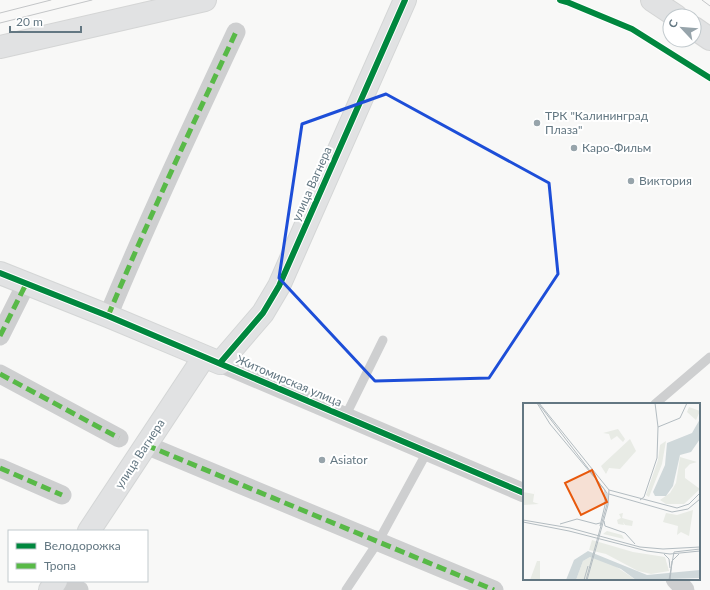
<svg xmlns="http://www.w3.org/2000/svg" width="710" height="590" font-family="Lato,sans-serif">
	<rect width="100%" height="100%" fill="#f8f8f7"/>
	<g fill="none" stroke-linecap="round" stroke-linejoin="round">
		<!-- secondary casing -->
		<g stroke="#d4d6d6" stroke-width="24">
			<g id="secondary">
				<polyline points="0,273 108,316 220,363 263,313 279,286 405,0"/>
				<polyline points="89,531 204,357"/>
				<polyline points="50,590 56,581"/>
			</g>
		</g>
		<!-- primary casing -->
		<g stroke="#d4d5d5" stroke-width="24">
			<g id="primary">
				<polyline points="652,0 676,16"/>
				<polyline points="694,28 710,39"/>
				<polyline points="0,47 205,0"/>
			</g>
		</g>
		<!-- lane -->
		<g stroke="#cecfd0" stroke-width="9">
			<polyline points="655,404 710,357"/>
			<polyline points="345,417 383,340"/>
			<polyline points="346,590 378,542 427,452"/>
		</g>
		<!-- street -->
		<g stroke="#cecfd0" stroke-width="19">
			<path d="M108,316c40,-96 84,-190 128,-284"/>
			<polyline points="0,336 26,284"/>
			<polyline points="220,363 524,493"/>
			<polyline points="0,374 119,438"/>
			<polyline points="146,445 494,590"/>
			<polyline points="0,468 62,495"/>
			<polyline points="675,579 685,590"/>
			<polyline points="60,581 79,590"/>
		</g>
		<!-- secondary -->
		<use href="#secondary" stroke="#e1e2e3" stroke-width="22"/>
		<!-- primary -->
		<use href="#primary" stroke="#e1e2e3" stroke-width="22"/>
		<!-- tram -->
		<g stroke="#c3c5c7" stroke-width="1">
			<polyline points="702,0 710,6"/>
			<polyline points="0,13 51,0"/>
			<polyline points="0,23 92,0"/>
		</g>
		<!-- quiet -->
		<g stroke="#58b947" stroke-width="5" stroke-dasharray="10 5" stroke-linecap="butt">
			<path d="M108,316c40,-96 84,-190 128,-284"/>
			<polyline points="0,336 26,284"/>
			<polyline points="0,374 119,438"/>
			<polyline points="146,445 494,590"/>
			<polyline points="0,468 62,495"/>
		</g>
		<!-- cycleway casing -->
		<g stroke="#fff" stroke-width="8">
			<g id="cycleway">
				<polyline points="560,0 567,2 632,29 710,78"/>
				<polyline points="0,273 108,316 524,493"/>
				<polyline points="220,363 263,313 279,286 405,0"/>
			</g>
		</g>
		<!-- cycleway -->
		<use href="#cycleway" stroke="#00873e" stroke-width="6"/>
	</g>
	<!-- marked area -->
	<path fill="none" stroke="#1d4ed8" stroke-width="3" stroke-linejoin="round" d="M386,94l163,89 9,91 -69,104 -114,3 -96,-103 23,-154z"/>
	<!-- markers -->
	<g fill="#97a4ab" stroke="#fff" stroke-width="1.5">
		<circle cx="537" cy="123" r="4"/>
		<circle cx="574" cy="148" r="4"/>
		<circle cx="631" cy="181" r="4"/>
		<circle cx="322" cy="460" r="4"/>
	</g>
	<g text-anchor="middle" stroke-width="4" stroke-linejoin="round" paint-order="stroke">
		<!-- poi labels -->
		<g font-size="12" fill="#637782" stroke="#fff" text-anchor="start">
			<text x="545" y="120">ТРК "Калининград<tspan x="545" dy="14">Плаза"</tspan></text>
			<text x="582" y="152">Каро-Фильм</text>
			<text x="639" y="185">Виктория</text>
			<text x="330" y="464">Asiator</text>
		</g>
		<!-- street labels -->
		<g font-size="12" fill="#637782" stroke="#fff">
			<text transform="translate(312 184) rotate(-66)" y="4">улица Вагнера</text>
			<text transform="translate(289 381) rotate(23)" y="4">Житомирская улица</text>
			<text transform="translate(140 454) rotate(-57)" y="4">улица Вагнера</text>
		</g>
	</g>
	<!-- overview -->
	<g transform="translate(523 403)">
		<rect width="177" height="177" fill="#f8f8f7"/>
		<path d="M166,4l11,4 -4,9 -9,-8zM95,26l7,10 -2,3 -6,-6 -6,4 -2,-6 -6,-1zM107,36l6,12 -16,18 -11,-1 -3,6 -5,-8zM143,38l-4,23 -13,33 -3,-2 12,-35 2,-15zM157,54l17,5 -7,2 -5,5v9l15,11 -16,15h-18l-6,-4 10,-7 6,-10zM12,85l-2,14 6,2 -16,1v-13l11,2zM170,107l-4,26 -8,-4 -4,3 1,-9 -15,-4 3,-9 11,2zM100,110l-1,5 11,3 -1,5 -7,-1 -2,-3 1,3 -6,-1 -1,-4 4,-2 -2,-4zM84,128l15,4 2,4 -21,-5zM69,137l41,12 32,5 4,14 -18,3 -13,-3 -32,-17 -17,-4zM67,154l19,5 27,18h-60l7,-19zM14,158h3v19h-10z" fill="#e8ebe5"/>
		<path d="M177,16v20l-9,13 -11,3 -7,31 -7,10h-11l-2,-4 12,-27 2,-22 25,-10zM65,148l59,24 53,-5v8l-64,2 -15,-11 -31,-12 -7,4 -7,19h-10l8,-20z" fill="#cfd8da"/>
		<path fill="none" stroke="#b3bcc1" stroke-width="1" d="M14,0l13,21 55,66v15l-5,21M15,0l69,90v11l-21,76M16,0l70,87 -1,15 -21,75M135,24l22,-9 7,-15M86,87l68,18 12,-4 11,-11M86,91l63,18 16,-3 12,-10M117,97l4,-3 13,-39 1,-31 -3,-24M0,117l47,8 70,19 23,2 37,-2M81,118l1,5 20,7 10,11M0,119l46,9 78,20 23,3 30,-3M37,121l17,-5 19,5 4,-1M141,151l5,5 1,9M61,177l4,-14M146,177l5,-28 26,-3M147,177l2,-19 7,-7"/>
		<path fill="#e8590c" fill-opacity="0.15" stroke="#e8590c" stroke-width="2" d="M69,67l15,32 -26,13 -16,-32z"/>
		<rect width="177" height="177" fill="none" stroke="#637782" stroke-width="2"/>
	</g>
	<!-- legend -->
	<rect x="8" y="530" width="140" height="52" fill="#ffffff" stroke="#c1c9cd"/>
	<rect x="16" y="543" width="20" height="6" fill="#00873e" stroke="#c1c9cd"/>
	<text x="44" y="550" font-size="12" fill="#637782">Велодорожка</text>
	<rect x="16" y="563" width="20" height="6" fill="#58b947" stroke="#c1c9cd"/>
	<text x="44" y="570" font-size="12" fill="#637782">Тропа</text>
	<!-- north arrow -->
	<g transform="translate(682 28) rotate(296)"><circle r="19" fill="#ffffff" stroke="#c1c9cd"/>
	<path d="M0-3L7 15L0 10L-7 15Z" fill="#97a4ab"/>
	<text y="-6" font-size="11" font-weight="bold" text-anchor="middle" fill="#637782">С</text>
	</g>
	<!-- scale -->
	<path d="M10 26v6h71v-6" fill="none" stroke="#637782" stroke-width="2"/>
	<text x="16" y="26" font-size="12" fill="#637782" stroke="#ffffff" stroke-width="3" paint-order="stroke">20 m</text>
</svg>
